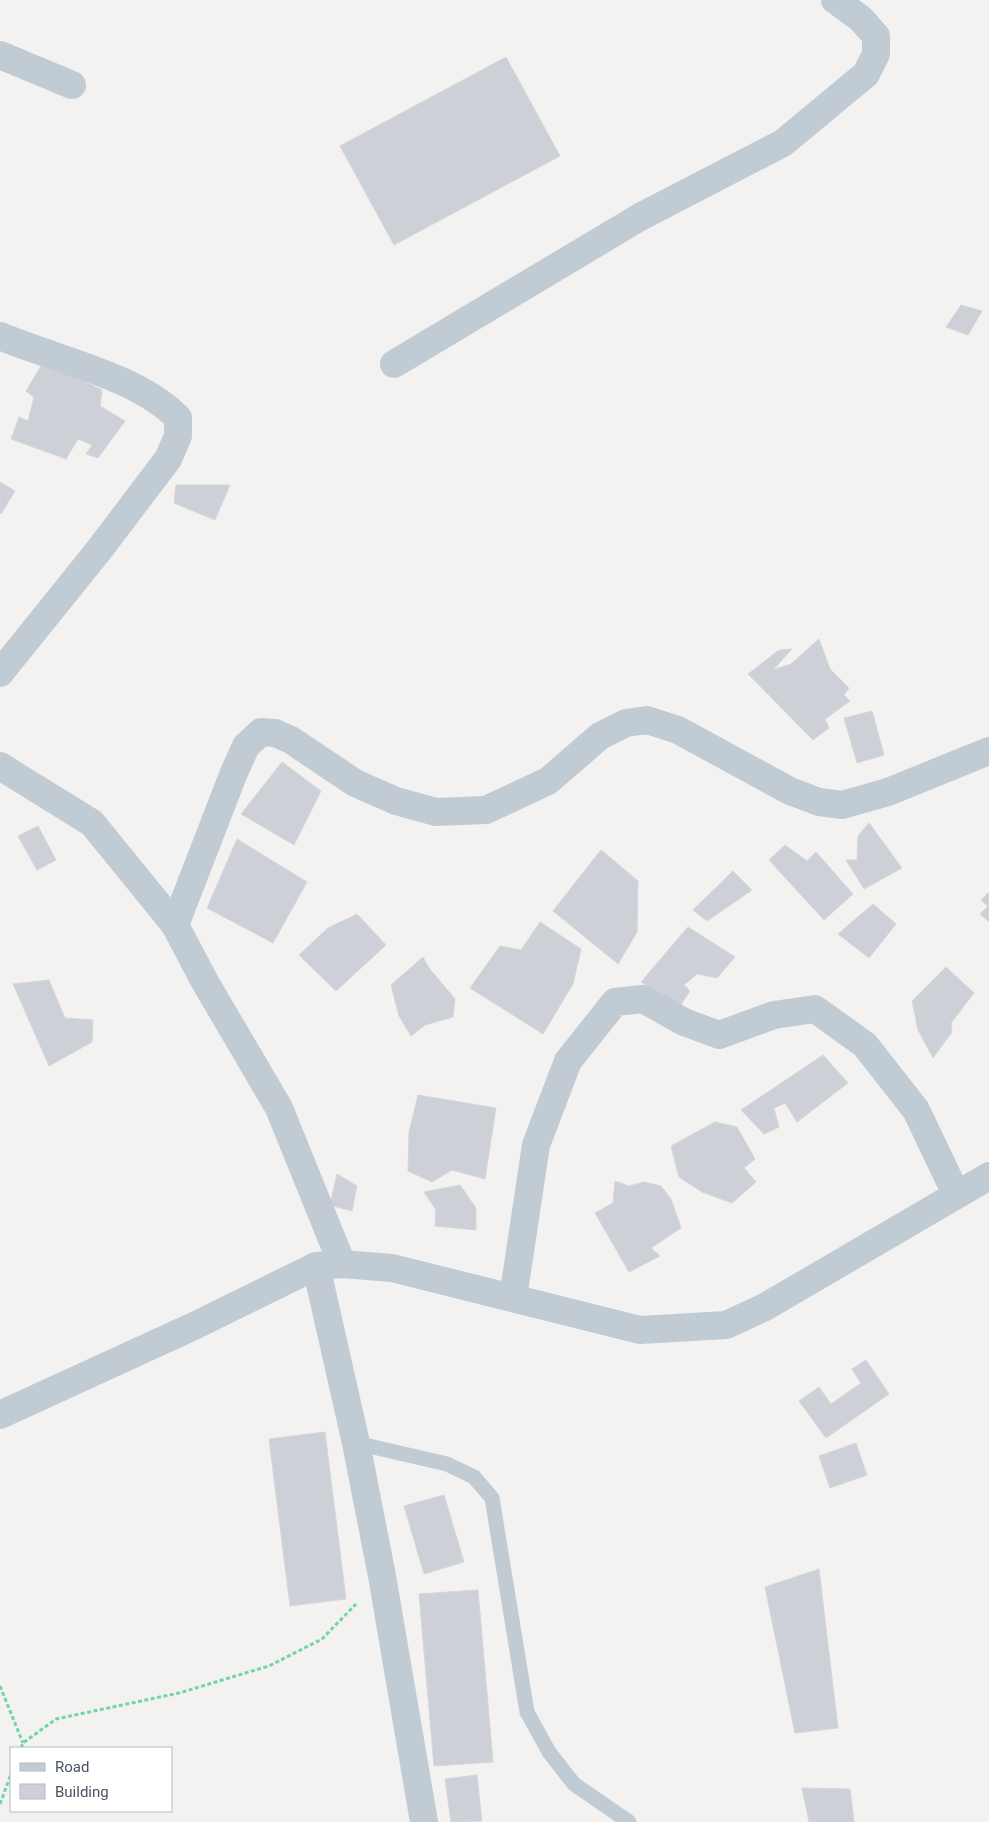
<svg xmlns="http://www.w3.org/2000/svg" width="989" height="1822" font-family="Roboto,sans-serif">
	<rect width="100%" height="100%" fill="#f4f1f1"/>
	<!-- building -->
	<g fill="#cdd0d6" stroke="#d4d7dd">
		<polygon points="506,57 560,156 394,245 340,146"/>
		<polygon points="961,305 982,311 968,335 946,327"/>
		<polygon points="41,366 65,372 102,390 100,406 125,421 98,458 86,454 92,445 78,439 66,459 11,439 19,417 28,421 34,397 26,391"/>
		<polygon points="0,482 15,491 1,514 0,513"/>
		<polygon points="176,485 230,485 215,520 174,503"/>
		<polygon points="819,639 830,669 849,688 844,695 850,701 825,719 829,728 813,740 748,674 779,650 792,649 773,670 791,664"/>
		<polygon points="872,711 884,755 857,763 844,718"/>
		<polygon points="282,762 321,791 294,845 241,814"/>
		<polygon points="869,823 902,868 864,889 846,860 857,860 858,836"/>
		<polygon points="38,826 56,860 37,870 18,836"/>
		<polygon points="237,839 307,882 273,943 207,908"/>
		<polygon points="785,845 807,861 816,852 853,894 824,920 769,860"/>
		<polygon points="601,850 638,881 637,932 618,964 553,911"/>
		<polygon points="733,871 752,890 707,921 693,910"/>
		<polygon points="989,892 989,922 980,914 988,906 981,900"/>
		<polygon points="873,904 896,924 869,958 838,934"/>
		<polygon points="357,914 386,945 336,991 299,955 328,928"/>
		<polygon points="540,922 581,949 573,984 543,1034 470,988 500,946 521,950"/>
		<polygon points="688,927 735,957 717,978 697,974 684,985 690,991 680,1006 641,982"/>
		<polygon points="423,957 429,968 455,999 453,1017 425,1025 411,1036 399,1016 391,985"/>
		<polygon points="946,967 974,993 951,1023 952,1032 933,1058 918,1030 912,1001"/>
		<polygon points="49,980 65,1018 93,1020 92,1042 49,1066 13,984"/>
		<polygon points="823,1055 848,1083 797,1122 785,1103 774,1108 779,1127 764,1134 741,1110"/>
		<polygon points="418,1095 496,1108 485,1179 452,1170 432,1182 408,1171 409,1132"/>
		<polygon points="715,1122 737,1127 755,1159 744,1168 756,1182 732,1203 702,1192 679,1177 671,1146"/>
		<polygon points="337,1174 357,1186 352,1211 330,1205"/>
		<polygon points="615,1181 629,1186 644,1182 661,1186 671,1199 681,1228 651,1248 660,1256 629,1272 595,1213 613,1203"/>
		<polygon points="460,1185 476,1208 476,1230 435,1226 436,1210 424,1192"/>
		<polygon points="866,1360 889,1394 826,1438 799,1401 819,1387 831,1404 861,1383 852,1369"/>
		<polygon points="325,1432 346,1599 290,1606 269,1439"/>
		<polygon points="856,1443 867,1475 830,1488 819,1456"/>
		<polygon points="444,1495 464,1562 424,1574 404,1506"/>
		<polygon points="819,1569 838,1728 795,1733 765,1587"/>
		<polygon points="478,1590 493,1762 434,1766 419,1594"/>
		<polygon points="477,1775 482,1821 451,1822 445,1779"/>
		<polygon points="802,1788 850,1789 854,1822 809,1822"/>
	</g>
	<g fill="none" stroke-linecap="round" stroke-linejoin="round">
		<!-- path -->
		<g stroke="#70d6a7" stroke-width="3" stroke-dasharray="4 2.5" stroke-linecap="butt">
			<polyline points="0,1686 23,1743"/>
			<polyline points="21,1748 23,1743 56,1719 179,1693 269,1666 322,1639 356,1604"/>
			<polyline points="0,1804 11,1774"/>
		</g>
		<!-- service -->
		<polyline stroke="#c0cbd4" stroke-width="15" points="356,1443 447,1464 474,1477 492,1498 527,1712 549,1752 574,1784 629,1822"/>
		<!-- minor -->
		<g stroke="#c0cbd4" stroke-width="28">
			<polyline points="0,55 72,85"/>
			<path d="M0,336c54,23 138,40 178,82v18l-10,23 -69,91 -99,123"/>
			<polyline points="394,364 640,217 783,143 866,74 876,54 876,36 861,19 835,0"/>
			<polyline points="0,766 92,823 175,925 205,982 279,1108 342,1264"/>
			<polyline points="175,925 233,775 246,746 261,732 275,733 291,740 355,783 396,801 436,812 486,810 548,781 600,736 626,723 647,720 678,730 790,791 819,802 842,805 888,792 989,751"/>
			<polyline points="316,1266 356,1443 382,1576 424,1822"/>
			<polyline points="513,1298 536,1145 568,1061 615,1002 643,999 684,1022 719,1035 774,1015 815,1009 865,1045 916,1110 956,1194"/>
			<polyline points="0,1415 194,1326 316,1266 342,1264 392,1268 640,1330 726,1325 765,1307 989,1176"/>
		</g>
	</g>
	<!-- legend -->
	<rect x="10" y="1747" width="162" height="65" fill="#ffffff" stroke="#b5bbc0"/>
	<rect x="20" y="1763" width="25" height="8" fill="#c0cbd4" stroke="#b5bbc0"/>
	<text x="55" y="1772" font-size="15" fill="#475461">Road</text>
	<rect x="20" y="1784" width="25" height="15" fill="#cdd0d6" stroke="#b5bbc0"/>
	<text x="55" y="1797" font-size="15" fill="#475461">Building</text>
</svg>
